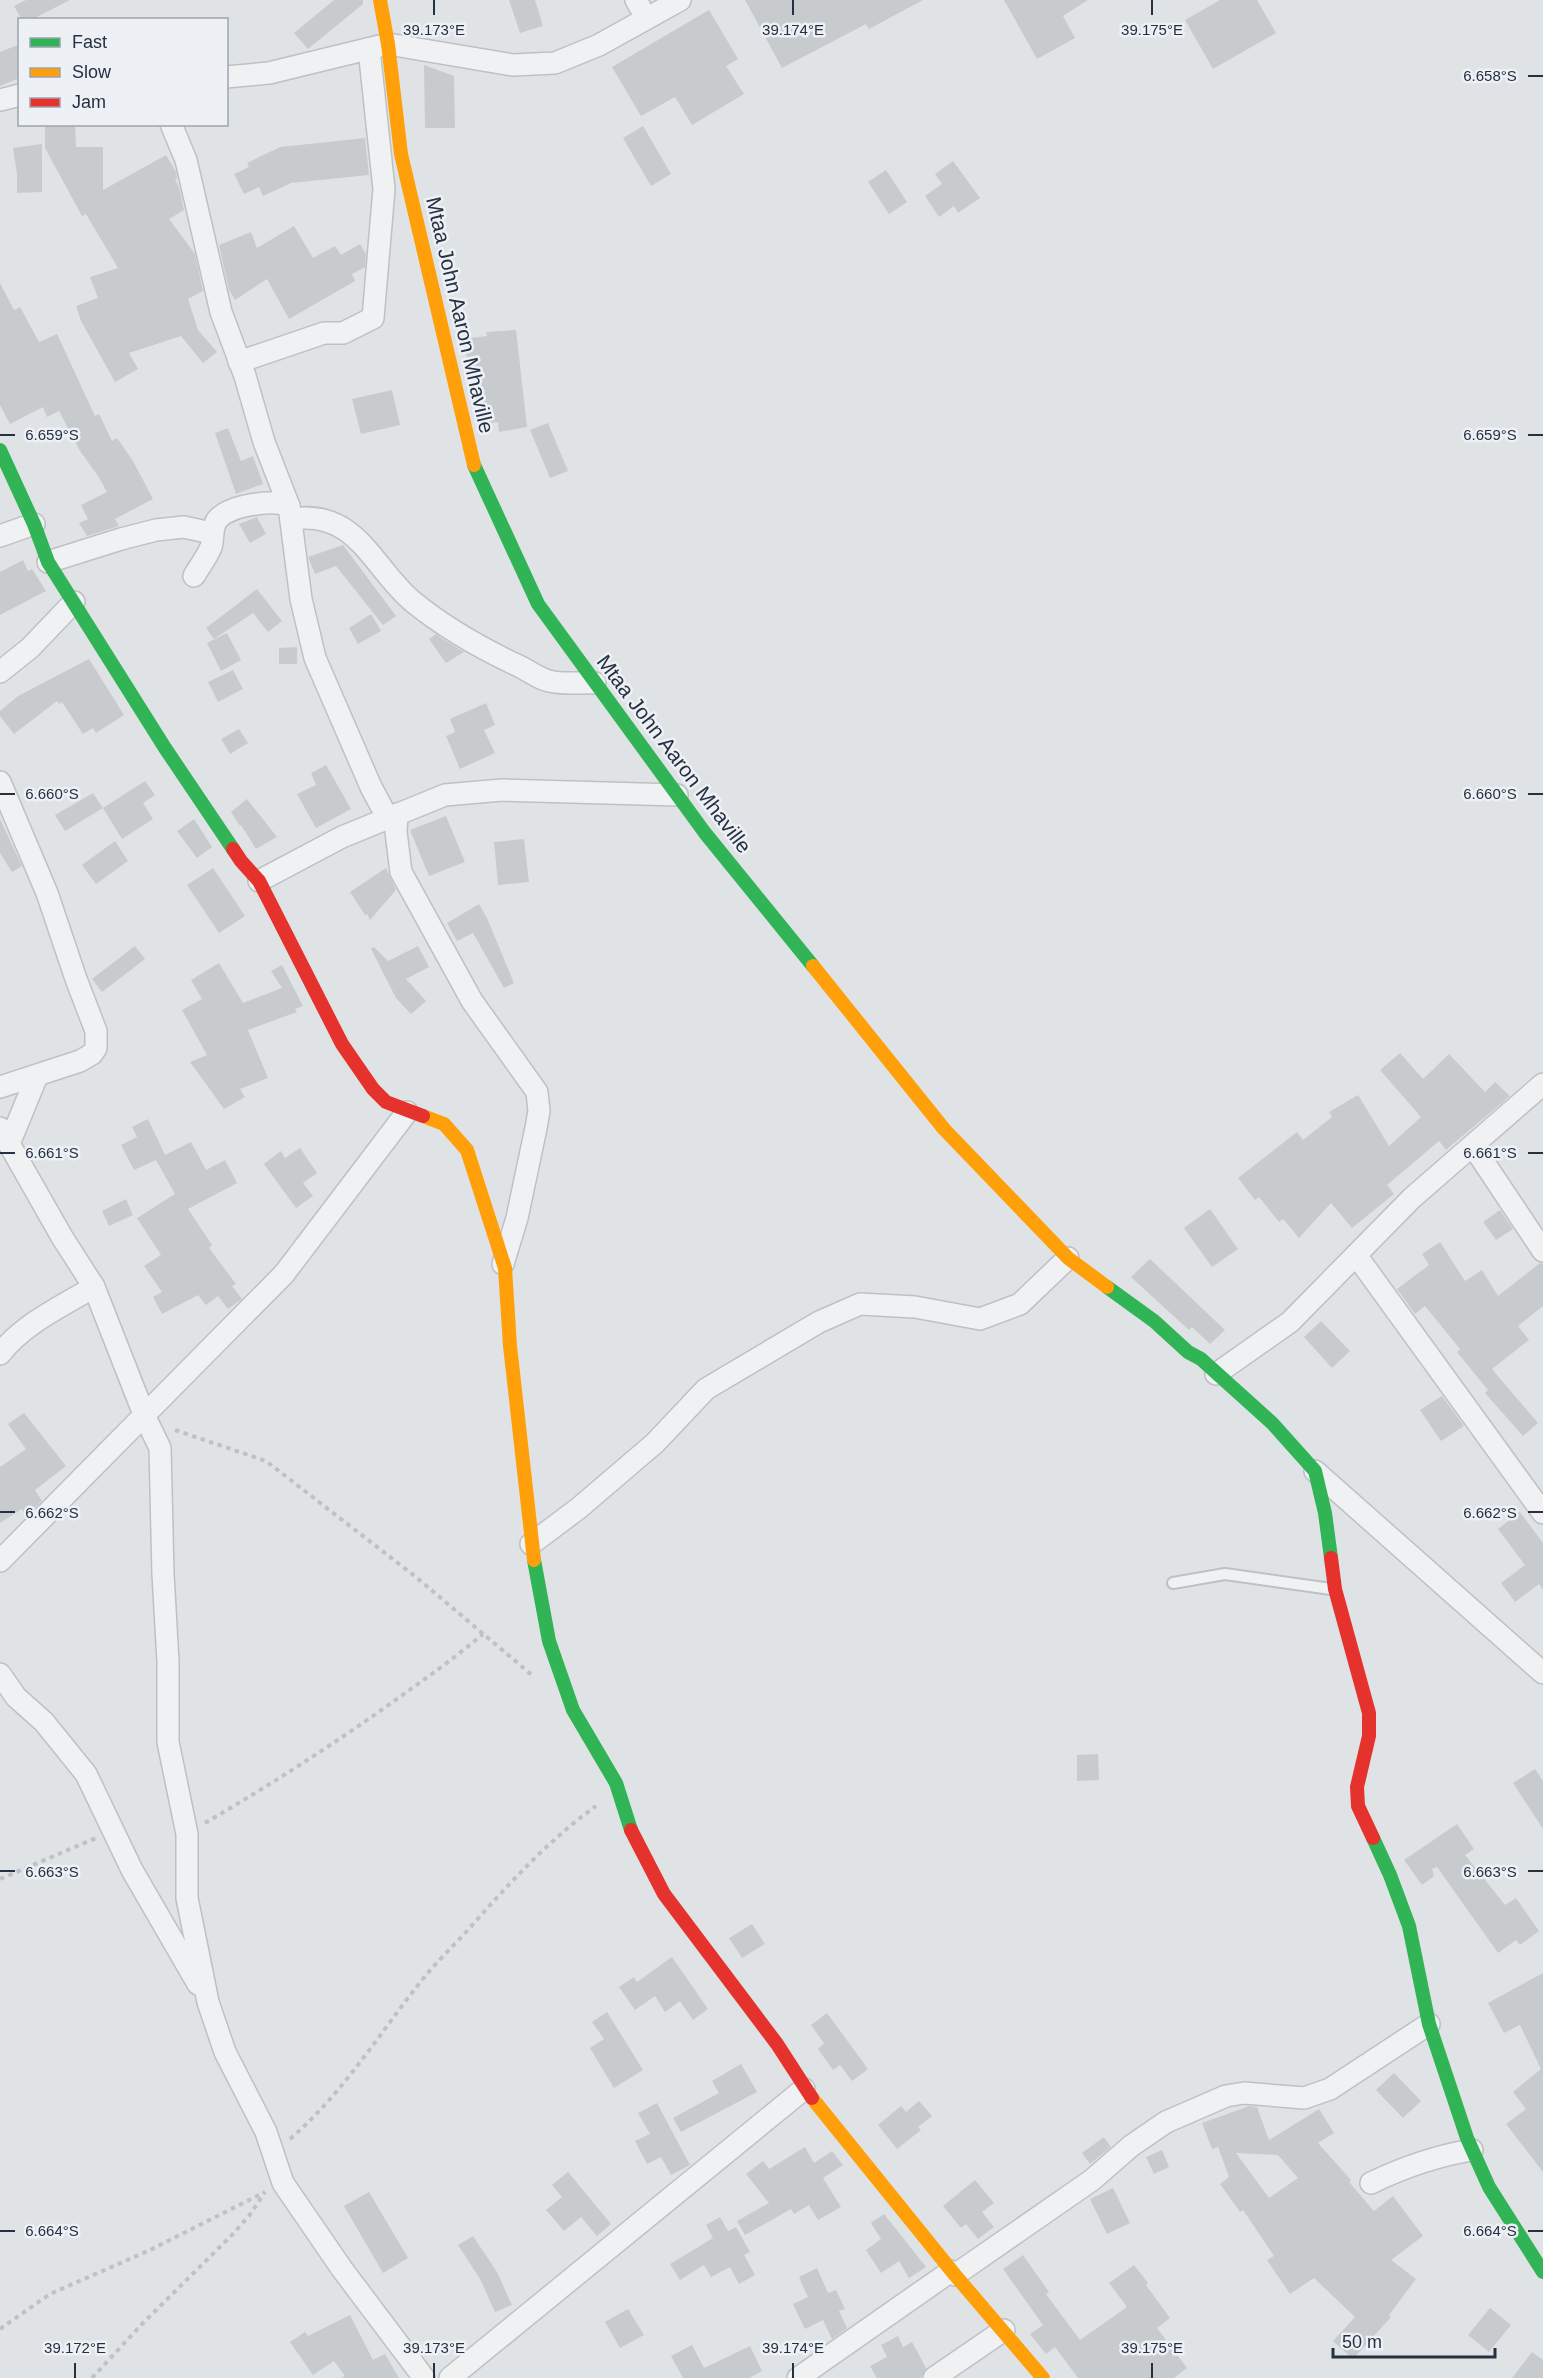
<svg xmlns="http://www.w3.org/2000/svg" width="1543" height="2378" font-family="Helvetica,sans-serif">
	<rect width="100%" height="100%" fill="#e0e3e6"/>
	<!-- building -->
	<g fill="#c8cbce" fill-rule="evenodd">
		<polygon points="26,0 70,0 31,20 22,20 14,6"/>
		<polygon points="334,0 363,0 363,4 308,49 294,33"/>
		<polygon points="509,0 535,0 543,26 520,33"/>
		<polygon points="745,0 923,0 869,29 866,24 782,68"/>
		<polygon points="1004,0 1088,0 1063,16 1075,38 1037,59"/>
		<polygon points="1220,0 1257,0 1276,33 1213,69 1185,20"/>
		<polygon points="709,10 738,59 726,66 744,94 692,125 675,97 641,116 612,67"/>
		<polygon points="20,44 20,78 0,86 0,52"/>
		<polygon points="424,65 454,76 455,128 425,128"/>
		<polygon points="45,124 75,124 76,147 103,147 103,190 166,155 176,172 177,179 175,180 179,187 184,210 169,219 195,254 203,291 188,299 198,330 217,352 203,363 181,336 129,353 138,369 115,382 81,321 76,306 98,298 90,277 118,268 86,214 82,216 45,148"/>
		<polygon points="643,126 671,174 651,186 623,138"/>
		<polygon points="365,138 369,175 291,183 263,196 259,187 244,194 234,174 249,167 247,163 280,147"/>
		<polygon points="42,144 42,192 17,193 17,174 13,148"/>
		<polygon points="953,161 980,198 958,213 954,206 939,217 925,196 942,184 935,174"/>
		<polygon points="886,170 907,202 889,214 868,182"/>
		<polygon points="294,226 313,258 335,246 341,255 360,244 366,254 365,267 352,274 355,281 289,319 267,279 235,300 229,290 219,245 251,232 257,248"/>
		<polygon points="0,283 14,310 20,307 39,342 57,334 95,416 99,414 112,441 117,438 133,461 153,499 115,519 119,526 87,536 79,523 88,519 81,505 107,492 98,476 80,451 59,411 47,417 43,407 10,424 0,405"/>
		<polygon points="516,330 527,427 499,432 498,422 481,424 463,339 487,336 486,332"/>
		<polygon points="392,390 400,425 361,434 352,399"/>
		<polygon points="548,423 568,471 550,478 530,430"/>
		<polygon points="228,428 241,461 253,456 263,484 236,494 215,433"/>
		<polygon points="257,517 266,534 250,543 239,524"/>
		<polygon points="343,545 396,616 383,625 336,566 315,574 308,557"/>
		<polygon points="23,560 28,571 32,569 46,591 0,615 0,572"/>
		<polygon points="257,589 282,621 268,632 253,613 214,639 206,628"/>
		<polygon points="371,614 381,631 358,644 349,628"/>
		<polygon points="227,633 241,660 221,671 207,643"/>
		<polygon points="436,634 444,640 464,652 446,663 429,639"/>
		<polygon points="297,647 297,664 279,664 279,648"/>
		<polygon points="89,659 124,715 96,733 93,728 83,734 62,702 59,704 57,701 14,734 0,716 0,711 18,696"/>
		<polygon points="233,670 243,689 218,702 208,682"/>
		<polygon points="486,703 495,725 484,730 495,753 460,769 446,736 455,732 450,719"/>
		<polygon points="239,729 248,743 230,754 221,739"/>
		<polygon points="326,765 351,809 316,828 297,794 316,785 311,773"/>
		<polygon points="145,781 155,795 143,803 153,819 122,839 103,808 65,831 55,815 93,793 103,808"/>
		<polygon points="247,799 277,837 256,849 241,825 240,826 231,812"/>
		<polygon points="446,816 465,862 429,876 410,830"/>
		<polygon points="0,819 22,866 12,872 0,853"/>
		<polygon points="194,819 212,847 197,858 177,831"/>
		<polygon points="524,839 529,882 498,885 494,842"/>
		<polygon points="115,841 128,861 96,884 82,865"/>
		<polygon points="213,868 245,916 219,933 187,885"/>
		<polygon points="386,868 396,890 370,920 367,914 365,915 350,892"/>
		<polygon points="479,904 487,918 514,983 504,988 473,933 457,941 447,923"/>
		<polygon points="135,946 145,959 102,992 92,979"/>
		<polygon points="418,946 429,967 406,979 426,1001 411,1014 396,998 371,949 374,947 388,961"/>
		<polygon points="219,963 243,1003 282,988 271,971 282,965 303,1006 295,1009 297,1012 248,1030 268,1078 240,1089 245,1097 224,1109 190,1062 207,1055 182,1010 202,999 191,980"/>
		<polygon points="1400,1053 1423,1079 1449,1054 1485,1092 1495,1082 1510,1096 1446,1150 1439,1141 1387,1185 1394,1194 1352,1228 1331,1203 1299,1238 1283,1219 1279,1222 1259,1197 1255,1200 1238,1178 1297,1132 1303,1140 1332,1117 1329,1112 1358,1095 1389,1146 1421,1117 1380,1070"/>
		<polygon points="148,1119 165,1155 191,1142 206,1170 225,1160 237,1183 188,1209 212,1245 209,1248 236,1284 232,1286 242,1299 228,1309 218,1296 206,1305 198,1295 162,1314 153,1297 162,1292 144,1266 161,1255 137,1218 175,1194 156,1160 134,1170 121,1145 137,1137 132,1127"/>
		<polygon points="300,1148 317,1173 303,1183 313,1196 296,1208 264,1164 281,1151 285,1158"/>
		<polygon points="126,1199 133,1215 109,1226 102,1211"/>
		<polygon points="1210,1209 1238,1249 1212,1267 1184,1228"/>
		<polygon points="1500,1210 1513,1229 1496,1240 1483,1222"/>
		<polygon points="1440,1242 1465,1281 1482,1270 1498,1296 1540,1263 1543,1264 1543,1306 1518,1326 1529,1340 1492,1369 1538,1423 1523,1436 1485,1393 1488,1390 1457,1352 1460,1349 1425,1306 1415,1314 1397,1289 1429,1265 1422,1254"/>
		<polygon points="1150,1259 1225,1330 1210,1344 1192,1327 1189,1330 1131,1277"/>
		<polygon points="1321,1321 1350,1351 1332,1368 1304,1337"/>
		<polygon points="1442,1396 1464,1426 1441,1441 1420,1410"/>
		<polygon points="24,1413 66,1466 35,1490 42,1501 26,1516 22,1509 0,1523 0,1467 26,1449 8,1424"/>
		<polygon points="1520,1512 1543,1543 1543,1590 1539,1584 1515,1602 1501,1583 1525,1565 1498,1529"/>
		<polygon points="1098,1754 1099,1780 1077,1781 1077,1755"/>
		<polygon points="1535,1769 1543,1781 1543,1829 1513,1783"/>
		<polygon points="1457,1824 1474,1849 1465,1855 1505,1905 1516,1898 1539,1931 1520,1945 1516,1940 1498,1953 1437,1867 1432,1869 1434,1876 1422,1885 1404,1860"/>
		<polygon points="752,1924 765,1944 742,1958 729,1938"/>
		<polygon points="672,1957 708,2009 693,2020 680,2001 665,2012 655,1996 635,2010 619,1987 634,1977 637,1982"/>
		<polygon points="1543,1973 1543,2172 1506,2124 1526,2109 1513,2092 1541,2069 1520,2025 1504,2033 1488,2003"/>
		<polygon points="607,2012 643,2070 614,2088 590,2048 604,2039 592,2022"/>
		<polygon points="827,2013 868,2069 852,2081 840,2065 833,2070 818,2049 824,2043 811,2025"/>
		<polygon points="741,2064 757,2092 681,2132 673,2118 719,2093 712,2081"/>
		<polygon points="1394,2073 1421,2101 1403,2118 1376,2090"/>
		<polygon points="919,2101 932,2116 918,2127 921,2130 897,2149 878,2125 901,2106 906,2112"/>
		<polygon points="657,2103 690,2165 671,2175 661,2157 647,2164 635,2141 650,2134 638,2113"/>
		<path d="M1249,2106l8,1 12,33 50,-31 15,24 -16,10 33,37 -2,2 25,29 19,-15 30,40 -32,24 25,19 -27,36 2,2 -38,42 -20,-18 22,-24 -41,-39 -24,16 -23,-34 7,-4 -31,-46 -3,2 -20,-28 9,-7 -11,-30 -6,2 -10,-26zM1236,2153l42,2 20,23 -29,20z"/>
		<polygon points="1104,2137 1111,2147 1090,2164 1082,2153"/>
		<polygon points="805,2147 814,2163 832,2151 843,2165 823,2178 841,2207 818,2220 809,2205 794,2214 791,2209 745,2235 737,2221 769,2203 746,2174 763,2161 769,2169"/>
		<polygon points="1162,2150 1169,2167 1154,2174 1146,2157"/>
		<polygon points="568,2172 611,2224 597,2236 581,2217 564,2231 546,2210 562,2197 552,2185"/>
		<polygon points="975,2180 994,2203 982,2212 994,2227 978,2239 966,2224 961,2228 943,2206"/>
		<polygon points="1113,2188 1130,2223 1107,2234 1090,2199"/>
		<polygon points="369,2192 408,2258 383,2273 344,2206"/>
		<polygon points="884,2214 926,2267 909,2278 899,2261 881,2273 866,2250 881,2239 871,2223"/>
		<polygon points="720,2217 728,2231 736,2227 750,2252 744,2255 755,2275 739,2284 730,2267 711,2277 704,2265 680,2280 670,2264 713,2238 706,2225"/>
		<polygon points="473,2236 497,2272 512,2305 495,2312 480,2279 458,2245"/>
		<polygon points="1023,2255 1049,2292 1046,2294 1080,2340 1127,2307 1109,2283 1134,2265 1148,2283 1146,2285 1170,2318 1157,2328 1187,2368 1174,2378 1078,2378 1055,2347 1046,2354 1030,2334 1043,2325 1003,2269"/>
		<polygon points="817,2268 828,2293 836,2290 845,2309 839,2311 847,2328 832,2339 823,2320 805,2329 793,2304 808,2297 799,2277"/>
		<polygon points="1490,2308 1511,2325 1489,2352 1468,2335"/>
		<polygon points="628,2309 644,2335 620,2348 605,2322"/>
		<polygon points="350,2315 373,2360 385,2354 399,2378 341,2378 345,2376 334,2361 313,2375 290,2342 305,2332 308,2336"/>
		<polygon points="898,2336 903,2347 912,2342 926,2368 921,2378 877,2378 870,2366 887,2357 881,2345"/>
		<polygon points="692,2345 704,2368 750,2346 762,2371 749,2378 683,2378 671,2356"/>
		<polygon points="1532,2352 1543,2360 1543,2378 1512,2378"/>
	</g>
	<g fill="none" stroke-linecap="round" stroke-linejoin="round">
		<!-- lane casing -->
		<g stroke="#bec1c4" stroke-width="14">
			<polyline id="lane" points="1173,1583 1225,1574 1331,1589"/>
		</g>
		<!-- street casing -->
		<g stroke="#bec1c4" stroke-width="24">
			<g id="street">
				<polyline points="636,0 646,18"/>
				<polyline points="226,77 269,73 388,44 513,65 555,63 599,45 680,0"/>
				<polyline points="0,100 20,95"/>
				<polyline points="171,124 186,160 221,312 245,376 264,442 289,506 301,599 315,658 371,787 387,817"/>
				<polyline points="239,362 324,333 343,333 373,318 384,189 369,49"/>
				<path d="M291,519c66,-10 80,47 121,82 33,27 70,48 109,66 9,5 19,12 28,14 14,4 32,1 46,2"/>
				<polyline points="0,536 34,524"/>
				<polyline points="48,562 121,539 156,530 184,527 211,533"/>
				<path d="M194,576c5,-9 13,-19 17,-29 3,-9 0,-18 6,-27 12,-15 55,-21 72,-14"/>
				<polyline points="0,672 30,648 74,602"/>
				<polyline points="0,782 47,893 76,979 96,1031 96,1048 92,1054 80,1061 0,1087"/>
				<polyline points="397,814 396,832 401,872 472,1001 537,1092 539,1111 536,1128 517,1218 503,1264"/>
				<polyline points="259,881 342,837 445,795 502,790 677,795"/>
				<polyline points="0,1128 62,1237 94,1287 145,1417 160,1448 163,1574 168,1662 168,1742 187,1834 187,1898 208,2002 225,2052 266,2132 283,2183 342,2269 424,2378"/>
				<polyline points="9,1144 37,1076"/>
				<polyline points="1473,1146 1543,1251"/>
				<polyline points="1356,1255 1543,1513"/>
				<path d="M0,1354c23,-30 62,-48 94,-67"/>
				<polyline points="1216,1374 1290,1322 1412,1198 1543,1084"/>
				<polyline points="1315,1471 1543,1673"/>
				<polyline points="531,1544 579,1508 655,1443 706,1389 819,1322 860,1304 915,1307 980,1319 1020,1304 1068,1258"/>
				<polyline points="0,1561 284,1274 407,1112"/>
				<polyline points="0,1674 16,1697 44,1722 86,1774 132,1870 198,1984"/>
				<path d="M1371,2183c33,-16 64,-27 101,-33"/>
				<polyline points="955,2275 1092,2180 1131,2146 1166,2122 1226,2096 1244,2093 1304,2098 1330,2089 1429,2024"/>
				<polyline points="450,2378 804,2089"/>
				<polyline points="798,2378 951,2271"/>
				<polyline points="934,2378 1004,2330"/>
			</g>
		</g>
		<!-- path -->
		<g stroke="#bec1c5" stroke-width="4" stroke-dasharray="4.5 4.5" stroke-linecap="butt">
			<polyline points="175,1430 266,1461 416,1577 533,1676"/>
			<path d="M205,1823c60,-35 118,-72 175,-112 35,-25 70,-49 103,-77"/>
			<polyline points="0,1879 96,1838"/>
			<path d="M290,2139c57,-49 94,-114 142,-171 11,-12 23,-24 34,-36 41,-46 80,-90 130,-126"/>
			<polyline points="0,2329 50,2294 150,2250 265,2192"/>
			<polyline points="92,2378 142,2324 231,2236 249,2216 265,2192"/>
		</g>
		<!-- lane -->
		<use href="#lane" stroke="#eff1f3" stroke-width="10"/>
		<!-- street -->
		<use href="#street" stroke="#eff1f3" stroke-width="21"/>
		<!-- fast -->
		<g stroke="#30b455" stroke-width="14">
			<polyline points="0,450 34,524 48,562 165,748 233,849"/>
			<polyline points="474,465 538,604 705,833 813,966"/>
			<polyline points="1107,1287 1154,1321 1188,1352 1201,1359 1272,1423 1315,1471 1325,1513 1331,1558"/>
			<polyline points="534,1560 549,1641 573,1710 616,1783 631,1830"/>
			<polyline points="1373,1838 1390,1875 1409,1926 1429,2024 1467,2138 1489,2187 1543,2272"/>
		</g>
		<!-- slow -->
		<g stroke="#ff9f0a" stroke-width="14">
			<polyline points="380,0 388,44 401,154 474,465"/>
			<polyline points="813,966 944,1129 1068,1258 1107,1287"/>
			<polyline points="423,1116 444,1124 467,1150 505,1268 510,1346 534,1560"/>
			<polyline points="812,2098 955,2275 1043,2378"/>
		</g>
		<!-- jam -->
		<g stroke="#e5322d" stroke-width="14">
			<polyline points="233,849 241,861 259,881 342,1044 373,1089 386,1102 423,1116"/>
			<polyline points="1331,1558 1335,1589 1369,1713 1369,1736 1357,1787 1358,1806 1373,1838"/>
			<polyline points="631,1830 664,1894 777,2044 812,2098"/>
		</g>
	</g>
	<!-- ticks -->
	<path fill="none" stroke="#253141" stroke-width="2" d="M434,0v15M793,0v15M1152,0v15M1528,76h15M0,435h15M1528,435h15M0,794h15M1528,794h15M0,1153h15M1528,1153h15M0,1512h15M1528,1512h15M0,1871h15M1528,1871h15M0,2231h15M1528,2231h15M75,2363v15M434,2363v15M793,2363v15M1152,2363v15"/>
	<g text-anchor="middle" stroke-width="5" stroke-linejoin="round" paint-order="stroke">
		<!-- street labels -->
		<g font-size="21" fill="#253141" stroke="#edf1f6">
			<text transform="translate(460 315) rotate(77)" y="7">Mtaa John Aaron Mhaville</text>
			<text transform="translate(674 754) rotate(53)" y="7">Mtaa John Aaron Mhaville</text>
		</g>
	</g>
	<g font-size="15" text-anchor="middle" fill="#253141" stroke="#edf1f6" stroke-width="5" stroke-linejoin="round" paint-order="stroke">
		<text x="434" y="35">39.173°E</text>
		<text x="793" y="35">39.174°E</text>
		<text x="1152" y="35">39.175°E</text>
		<text x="1490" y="81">6.658°S</text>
		<text x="52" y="440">6.659°S</text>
		<text x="1490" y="440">6.659°S</text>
		<text x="52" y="799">6.660°S</text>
		<text x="1490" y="799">6.660°S</text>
		<text x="52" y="1158">6.661°S</text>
		<text x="1490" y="1158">6.661°S</text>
		<text x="52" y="1518">6.662°S</text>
		<text x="1490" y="1518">6.662°S</text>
		<text x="52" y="1877">6.663°S</text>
		<text x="1490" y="1877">6.663°S</text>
		<text x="52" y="2236">6.664°S</text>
		<text x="1490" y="2236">6.664°S</text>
		<text x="75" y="2353">39.172°E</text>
		<text x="434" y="2353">39.173°E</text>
		<text x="793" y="2353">39.174°E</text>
		<text x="1152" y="2353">39.175°E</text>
	</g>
	<!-- legend -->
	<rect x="18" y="18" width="210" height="108" fill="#edf1f6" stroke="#9da4ae" stroke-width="1.5"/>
	<rect x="30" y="38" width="30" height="9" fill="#30b455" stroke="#9da4ae" stroke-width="1.5"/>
	<text x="72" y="48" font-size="18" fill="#253141">Fast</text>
	<rect x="30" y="68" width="30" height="9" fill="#ff9f0a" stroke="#9da4ae" stroke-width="1.5"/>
	<text x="72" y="78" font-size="18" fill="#253141">Slow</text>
	<rect x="30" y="98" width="30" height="9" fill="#e5322d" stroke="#9da4ae" stroke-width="1.5"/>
	<text x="72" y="108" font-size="18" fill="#253141">Jam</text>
	<!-- scale -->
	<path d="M1333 2348v9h162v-9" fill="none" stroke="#253141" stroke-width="3"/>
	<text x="1342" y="2348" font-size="18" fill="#253141" stroke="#edf1f6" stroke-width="4.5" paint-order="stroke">50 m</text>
</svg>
